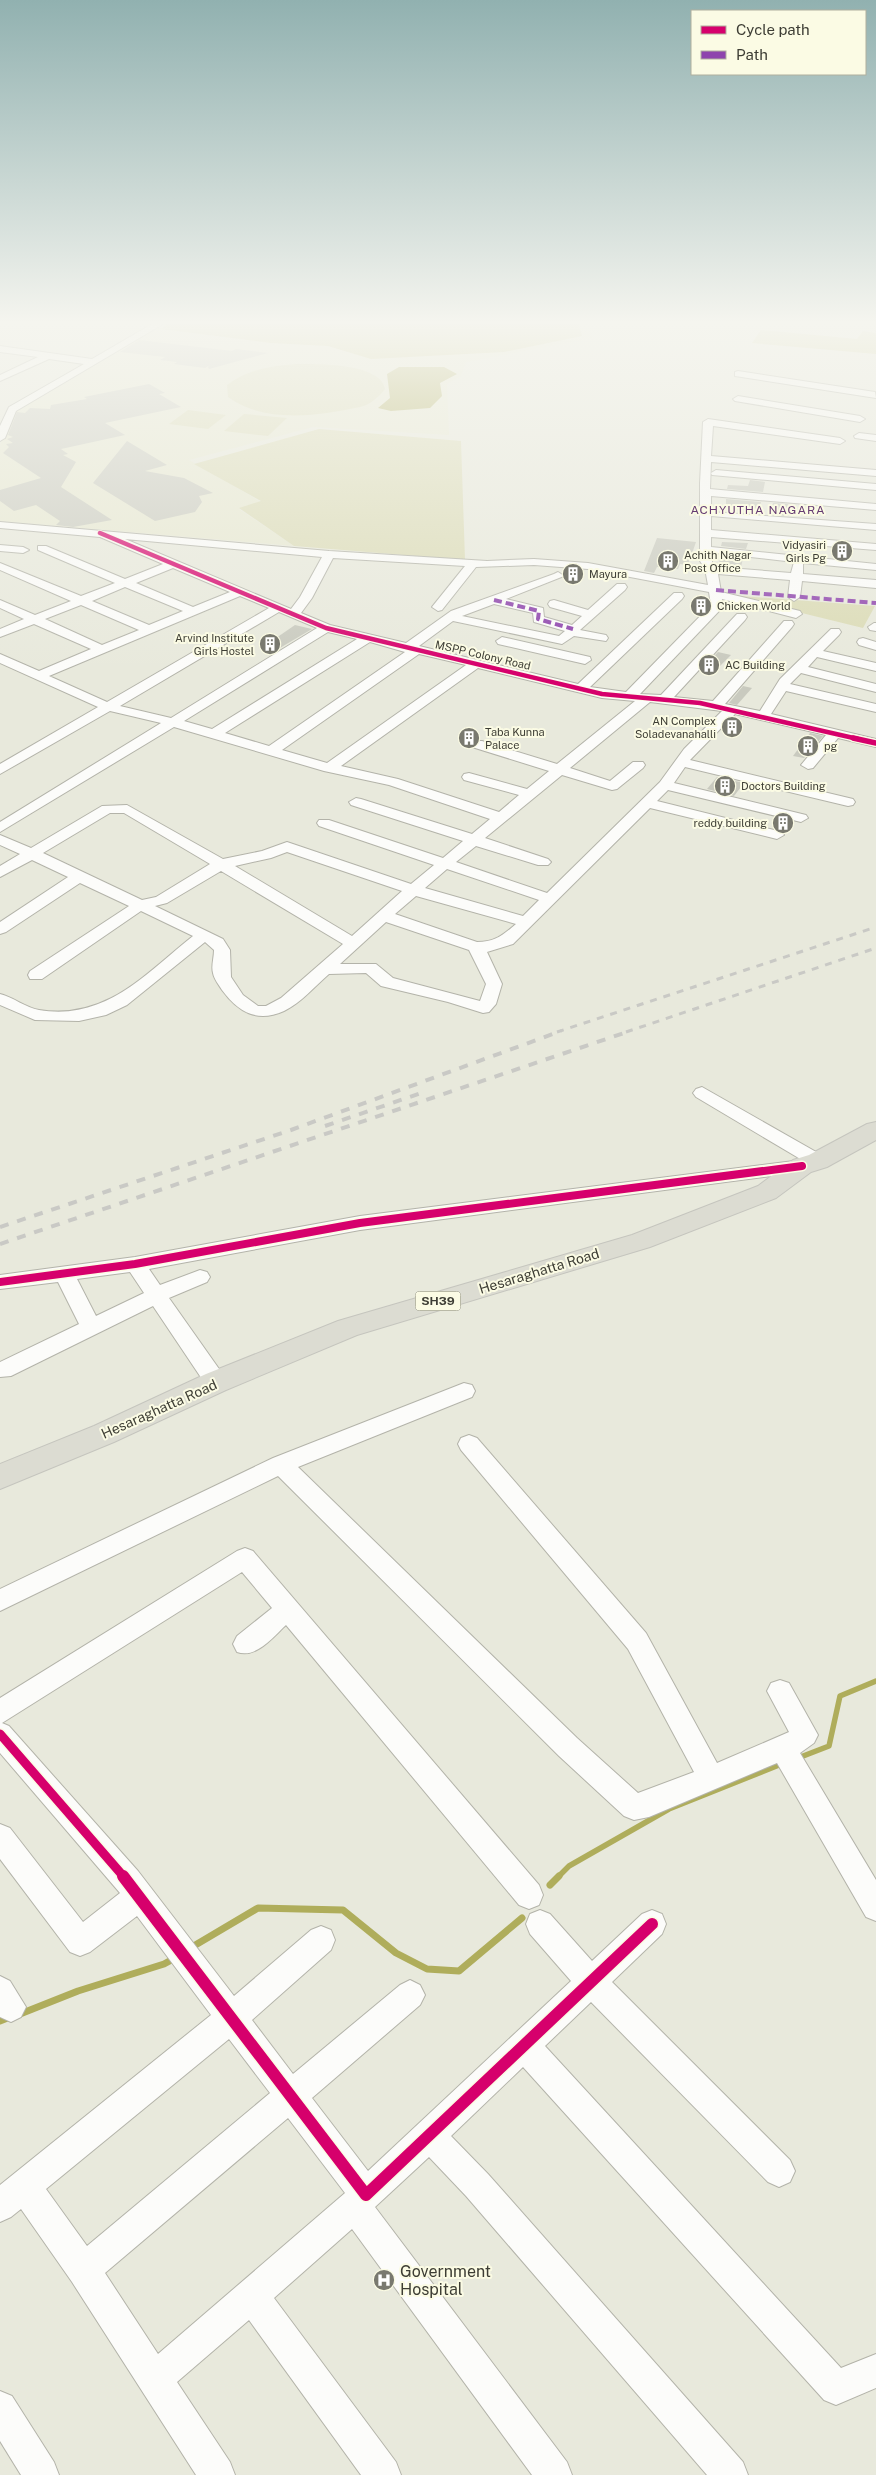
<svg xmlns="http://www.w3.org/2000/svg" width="876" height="2475" font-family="'Public Sans',sans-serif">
	<rect width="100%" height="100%" fill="#e8e9dc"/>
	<!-- built -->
	<polygon fill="#e7e8d1" points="162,324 586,324 593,338 466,362 461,376 447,384 449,435 313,427 189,460 261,502 239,509 294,546 0,521 0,445 12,413"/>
	<!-- green -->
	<g fill="#dbdbb6">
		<path d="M297,364c20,0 84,-1 88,25 -3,4 -7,8 -11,11 -7,7 -20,8 -29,10 -37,7 -85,11 -117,-13l-1,-12c21,-16 45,-19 70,-21z"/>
		<polygon points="188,410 226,415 208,429 169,424"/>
		<polygon points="244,414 287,418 268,436 224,431"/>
		<polygon points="319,429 461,441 465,560 294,546 239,508 261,501 194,464"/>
		<polygon points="729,595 875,606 863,628"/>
	</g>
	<!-- forest -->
	<g fill="#cbca8b">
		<polygon points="168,324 579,324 582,336 504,352 371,359 328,346 271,343 161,329"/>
		<polygon points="761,330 857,339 863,331 876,333 876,354 752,343"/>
	</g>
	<!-- water -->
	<polygon fill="#afad5b" points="399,367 444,367 457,374 440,383 442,396 430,408 391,411 378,408 390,398 387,374"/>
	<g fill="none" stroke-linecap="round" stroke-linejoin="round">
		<!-- stream-far1 -->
		<g stroke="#afad5b" stroke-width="5.5">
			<polyline points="798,1758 829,1746 840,1696 876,1681"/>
			<polyline points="558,1877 569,1866 669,1809 784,1763"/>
		</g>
		<!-- stream -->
		<g stroke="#afad5b" stroke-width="7">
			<polyline points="550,1885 559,1876"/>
			<polyline points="192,1947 258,1908 343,1910 396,1953 427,1969 459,1971 522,1918"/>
			<polyline points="20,2014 78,1991 164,1964 175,1958"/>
			<polyline points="0,2021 10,2017"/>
		</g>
	</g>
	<!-- building -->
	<g fill="#c9cabf">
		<polygon points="139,340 232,351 236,349 268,353 209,369 208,367 210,365 205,368 174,364 177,362 160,360 165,357 120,352"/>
		<polygon points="149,384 165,393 159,394 181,407 105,423 125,435 61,449 68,454 63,455 76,462 61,487 112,520 73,527 56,525 60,521 36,505 14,511 0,501 0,490 41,478 3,453 9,447 6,444 13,443 7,439 13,437 8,435 17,412 25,413 30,408 50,409 51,405 87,399 84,397"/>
		<polygon points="127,441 167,465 145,471 184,478 213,493 199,496 202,502 195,512 155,521 93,483"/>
		<polygon points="750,480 765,482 763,492 727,489 728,485 748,486"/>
		<polygon points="726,499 761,502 759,510 726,507"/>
		<polygon points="773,503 788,504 785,516 770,514"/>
		<polygon points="657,538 696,542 688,565 680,564 678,569 657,567 654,573 644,571"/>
		<polygon points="722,542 748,543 746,549 721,546"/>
		<polygon points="720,556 743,558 741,567 719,565"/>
		<polygon points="295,625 312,629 268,655 263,647"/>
		<polygon points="718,652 731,655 716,670 704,667"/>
		<polygon points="743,686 752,688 737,705 729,703"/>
		<polygon points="810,733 823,736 804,758 793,756"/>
		<polygon points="717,777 744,783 734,796 707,789"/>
	</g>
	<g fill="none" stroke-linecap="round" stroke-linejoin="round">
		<!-- minor casing -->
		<g stroke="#b3b3a9" stroke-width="2">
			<g id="minor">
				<polygon points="152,324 163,324 16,411 5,438 0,441 0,426 9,407 84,364 49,359 0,381 0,375 38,357 0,352 0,346 92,359"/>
				<polygon points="738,371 875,392 876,398 735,376 735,372"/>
				<polygon points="738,396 860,416 865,419 860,422 735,401 733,399"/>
				<path d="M708,419l132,19 5,3 -5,3 -127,-18 -2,30 165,14v6l-165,-14 -1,27 166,15v6l-165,-14v16l165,12v6l-165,-14v14l165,14v6l-165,-13v10l165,17v6l-73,-7v11l73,6v8l-74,-7 -2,16 -6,4 -6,-4 2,-17 -72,-6 3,18 79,19 2,3 -6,4 -74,-19 -1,10 -81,85 21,1 76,-81h8l2,3 -2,3 -71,77 39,4 71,-80h8l2,3 -2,3 -67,77 35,7 20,-32 51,-50h8l2,3 -2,3 -16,16 53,12v8l-59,-14 -9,10 68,17v8l-75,-19 -11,11 86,20v8l-90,-21 -15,23 105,25v8l-38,-9 -25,30 -5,1 -7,-4 25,-30 -91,-21 -45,46 163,39 2,3 -2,3 -5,1 -163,-39 -11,16 132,32 2,3 -7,4 -133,-32 -11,11 125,31 2,3 -7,4 -127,-31 -137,136 -26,8 15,32 -6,20 -7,8 -6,1 -35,-11 -67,-16 -15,-13 -37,1c-14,12 -28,29 -45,37 -27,12 -46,1 -62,-21 -3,-5 -8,-11 -9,-17 -2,-7 1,-15 1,-23l-9,-8 -78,63 -21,10 -27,6 -44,-1 -35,-15v-11c13,3 26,14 39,16 67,11 106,-36 154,-74l-52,-25 -99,68h-12l-2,-4 2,-4 99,-65 -49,-23 -74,49 -6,2v-12l68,-45 -36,-17 -32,17v-11l20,-12 -20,-9v-10l31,13 71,-42 25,-1 96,54 39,-8 25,-9 124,42 23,-19 -115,-39 -2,-3 2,-3h10l114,38 20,-17 -112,-36 -2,-3 7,-4 5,1 111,35 18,-15 -101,-34 -65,-14 -150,-44 -174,105v-10l161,-99 -51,-12 -110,63v-10l98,-57 -98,-44v-9l39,17 52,-22 -57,-25 -34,13v-8l24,-10 -24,-11v-8l35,15 36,-14 -71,-31v-7l81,33 34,-13 -77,-33v-4h8l79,33 38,-15 -63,-27 -100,-9v-6l329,29 158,10 47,-2 54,4 120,22 -3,-16 -5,-8v-78l3,-61zM125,539l197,18 -22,40 -9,12zM712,553h3l79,9 -3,11 -75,-6 -4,-3zM333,558l132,8 -33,41 6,4 4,-1 34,-43 58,-2 54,4 121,23 2,13 -85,87 -36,-5 92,-88 2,-3 -2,-3h-8l-96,91 -159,-38 34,-25 109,23 12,-8 32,5 2,-3 -2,-3 -26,-5 45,-40 2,-3 -2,-3h-8l-29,26 -34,-10 -4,1 -2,3 2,3 32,9 -10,9 -28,-8 -1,-9 -37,-9 58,-23 -6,-4 -4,2 -103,37 -45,32 -76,-18 -29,-12 11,-15zM173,568l57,24 -37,15 -57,-24zM125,587l58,24 -34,14 -57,-24zM240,596l29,12 -162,94 -58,-26zM494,604l39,9 1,9 31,9 -6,5 -97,-20zM81,605l58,25 -37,15 -57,-26zM279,612l38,16 -146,90 -51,-12zM328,632l29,7 -145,90 -28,-8zM370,642l35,10 -136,94 -44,-13zM419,654l47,11 -139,98 -45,-13zM478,668l124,30 33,3 -78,63 -75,-23h-10l-2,3 2,3 77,24 -22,18 -58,-16 -5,1 -2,3 2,3 55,15 -20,17 -101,-33 -57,-13zM650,702l72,9 -38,38 -24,33 -113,111 -91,-31 20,-16 62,19h10l3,-3 -3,-3 -63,-21 77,-63 50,15 5,-1 26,-21 2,-3 -2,-3h-10l-23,19 -40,-13zM110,813h14l86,51 -54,33 -14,3 -99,-47zM287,852l115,39 -50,45 -117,-70 36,-8zM447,869l92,31 -16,16 -98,-28zM221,871l122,73 -62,54 -15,8h-8l-15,-11 -12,-18 -1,-27 -7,-11 -68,-33 12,-3zM416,896l100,28c-13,11 -21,18 -39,18l-82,-28zM386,922l83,28 17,34 -6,17 -87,-23 -17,-14h-36z"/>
				<polygon points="859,433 876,435 876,441 855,438 854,436"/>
				<polygon points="716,470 876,484 876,490 712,475 711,473"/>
				<polygon points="0,545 23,547 29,550 23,553 0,551"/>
				<polygon points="874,623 876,623 876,631 870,630 868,627"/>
				<polygon points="502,637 590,657 591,660 585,664 498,644 496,641"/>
				<polygon points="863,638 876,642 876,650 859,645 857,642 859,639"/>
				<path d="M702,1087l123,70 3,4 -3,4 -7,2 -7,-2 -2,5 -7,2 -442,58 -211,39 11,16 40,-15 7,2 3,5 -3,5 -38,16 55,78 3,6 -3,6 -8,2 -8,-2 -55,-82 -142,70 -11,1v-15l79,-38 -21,-42 -58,7v-14l135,-18 225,-41 442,-56 -106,-63 -3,-4 3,-4zM130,1272l14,21 -48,23 -19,-37z"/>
				<polygon points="464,1383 472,1385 475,1391 472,1397 298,1467 577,1738 638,1793 694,1772 628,1649 461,1450 458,1444 461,1438 469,1435 477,1438 646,1633 717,1763 789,1732 767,1691 771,1683 780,1680 789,1683 818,1735 814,1743 800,1753 876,1880 876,1921 866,1917 777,1763 649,1817 634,1820 624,1816 559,1756 278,1476 0,1611 0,1589 273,1458"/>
				<path d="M245,1548l8,3 286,334 4,10 -4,10 -10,4 -10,-4 -233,-280c-13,12 -30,34 -49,27l-4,-8 4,-8 35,-28 -30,-36 -240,151 7,3 129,145 96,125 77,-66 10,-4 10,4 4,10 -4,10 -79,70 41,54 107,-89 10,-5 10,5 5,10 -5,10 -108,93 56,73 203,-190 -41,-47 -4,-10 4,-10 10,-4 10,4 42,47 50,-47 10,-4 10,4 4,10 -4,10 -50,48 178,178 5,11 -5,11 -11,5 -11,-5 -177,-180 -46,44 296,322 35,-14v34l-40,17 -12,-5 -301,-333 -72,69 37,38 255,288 5,13h-41l-241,-279 -37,-39 -54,50 192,255 5,13h-40l-180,-246 -78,69 122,164 5,13h-40l-112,-155 -72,62 53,80 5,13h-39l-124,-193 -51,-73 -10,8 -11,5v-37l211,-170 -74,-99 -47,36 -10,4 -10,-4 -70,-93v-35l10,4 73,94 37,-29 -120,-140v-55l237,-147zM229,2039l41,54 -183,153 -41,-57zM288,2118l57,75 -187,161 -53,-81z"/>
				<polygon points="0,1976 10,1981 26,2007 21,2017 11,2022 0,2017"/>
				<polygon points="0,2391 12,2396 54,2462 59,2475 21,2475 0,2441"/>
			</g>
		</g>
		<!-- major casing -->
		<g stroke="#c5c5be" stroke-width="2">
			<polygon id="major" points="876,1122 876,1140 827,1167 811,1172 776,1198 650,1247 357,1335 226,1390 114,1442 0,1489 0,1464 94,1426 206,1374 338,1321 632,1235 758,1186 793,1160 809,1155 867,1124"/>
		</g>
		<!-- minor -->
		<use href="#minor" fill="#fcfcfa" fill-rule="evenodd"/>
		<!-- major -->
		<use href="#major" fill="#dcdcd2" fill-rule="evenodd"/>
		<!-- rail-far1 -->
		<g stroke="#c9c9c5" stroke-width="3" stroke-dasharray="7 7" stroke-linecap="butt">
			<polyline points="557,1032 876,927"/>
			<polyline points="626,1032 876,948"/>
		</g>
		<!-- rail -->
		<g stroke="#c9c9c5" stroke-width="4" stroke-dasharray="9 9" stroke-linecap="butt">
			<polyline points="325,1126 424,1092"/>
			<polyline points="0,1227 291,1130 561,1031"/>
			<polyline points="0,1244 630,1031"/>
		</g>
		<!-- quiet -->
		<g stroke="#8e44ad" stroke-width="4" stroke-dasharray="8 4" stroke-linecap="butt">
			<polyline points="716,590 876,603"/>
			<polyline points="494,600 539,611 538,619 573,629"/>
		</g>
		<!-- cycleway-far4 casing -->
		<g stroke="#fbfbe4" stroke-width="6">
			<polyline id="cycleway-far4" points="100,533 326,628 602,694 700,703 858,739"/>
		</g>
		<!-- cycleway-far3 casing -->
		<g stroke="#fbfbe4" stroke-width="8">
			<polyline id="cycleway-far3" points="853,738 876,743"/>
		</g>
		<!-- cycleway-far2 casing -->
		<g stroke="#fbfbe4" stroke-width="11">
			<polyline id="cycleway-far2" points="0,1282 135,1264 360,1223 802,1166"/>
		</g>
		<!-- cycleway-far1 casing -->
		<g stroke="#fbfbe4" stroke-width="12">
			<polyline id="cycleway-far1" points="0,1734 124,1877"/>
		</g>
		<!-- cycleway casing -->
		<g stroke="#fbfbe4" stroke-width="15">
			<polyline id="cycleway" points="123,1876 366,2195 652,1924"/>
		</g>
		<!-- cycleway-far4 -->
		<use href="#cycleway-far4" stroke="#d6006c" stroke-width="4.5"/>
		<!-- cycleway-far3 -->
		<use href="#cycleway-far3" stroke="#d6006c" stroke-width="5.5"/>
		<!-- cycleway-far2 -->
		<use href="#cycleway-far2" stroke="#d6006c" stroke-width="8"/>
		<!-- cycleway-far1 -->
		<use href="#cycleway-far1" stroke="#d6006c" stroke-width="9"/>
		<!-- cycleway -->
		<use href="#cycleway" stroke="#d6006c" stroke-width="12"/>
	</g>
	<!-- sky -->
	<linearGradient id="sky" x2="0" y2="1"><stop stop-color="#91b1b0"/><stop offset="0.48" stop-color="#f5f5ef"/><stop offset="1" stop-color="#f5f5ef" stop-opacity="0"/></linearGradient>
	<rect width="876" height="671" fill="url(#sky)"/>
	<!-- icons -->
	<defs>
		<g id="building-disc" transform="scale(1.125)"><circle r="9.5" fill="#79796f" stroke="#fbfbe4"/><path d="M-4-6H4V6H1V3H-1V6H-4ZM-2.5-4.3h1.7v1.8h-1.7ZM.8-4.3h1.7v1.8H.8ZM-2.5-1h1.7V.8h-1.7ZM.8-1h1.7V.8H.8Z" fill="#fff"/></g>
		<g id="hospital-disc" transform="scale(1.125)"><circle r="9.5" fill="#79796f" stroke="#fbfbe4"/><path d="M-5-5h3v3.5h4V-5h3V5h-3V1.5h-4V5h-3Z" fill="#fff"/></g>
	</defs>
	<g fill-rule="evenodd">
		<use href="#building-disc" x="842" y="551"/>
		<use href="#building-disc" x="668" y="561"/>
		<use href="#building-disc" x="573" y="574"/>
		<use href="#building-disc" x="701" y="606"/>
		<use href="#building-disc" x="270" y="644"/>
		<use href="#building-disc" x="709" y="665"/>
		<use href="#building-disc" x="732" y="727"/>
		<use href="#building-disc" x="469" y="738"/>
		<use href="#building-disc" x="808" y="746"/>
		<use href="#building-disc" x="725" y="786"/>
		<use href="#building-disc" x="783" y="823"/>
		<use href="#hospital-disc" x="384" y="2280"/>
	</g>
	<g text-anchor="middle" stroke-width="4" stroke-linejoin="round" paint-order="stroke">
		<!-- far-poi labels -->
		<g font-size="11" fill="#3d3d34" stroke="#fbfbe4" text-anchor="start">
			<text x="826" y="549" text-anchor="end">Vidyasiri<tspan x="826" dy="13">Girls Pg</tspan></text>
			<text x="684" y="559">Achith Nagar<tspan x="684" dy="13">Post Office</tspan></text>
			<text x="589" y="578">Mayura</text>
			<text x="717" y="610">Chicken World</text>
			<text x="254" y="642" text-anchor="end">Arvind Institute<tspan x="254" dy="13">Girls Hostel</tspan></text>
			<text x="725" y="669">AC Building</text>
			<text x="716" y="725" text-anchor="end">AN Complex<tspan x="716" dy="13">Soladevanahalli</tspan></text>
			<text x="485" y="736">Taba Kunna<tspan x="485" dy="13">Palace</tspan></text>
			<text x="824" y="750">pg</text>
			<text x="741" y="790">Doctors Building</text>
			<text x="767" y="827" text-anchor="end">reddy building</text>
		</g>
		<!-- far-street labels -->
		<g font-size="11" fill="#3d3d34" stroke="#fbfbe4">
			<text transform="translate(483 655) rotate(13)" y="4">MSPP Colony Road</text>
		</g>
		<!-- far-neighbourhood labels -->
		<g font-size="12" letter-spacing="1" fill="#653b72" stroke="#fbfbe4">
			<text x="758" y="514">ACHYUTHA NAGARA</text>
		</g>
		<!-- shield labels -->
		<rect fill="#fbfbe4" stroke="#767669" stroke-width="1" x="415.5" y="1291.5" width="45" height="19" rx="4"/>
		<g font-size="12" font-weight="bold" fill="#3d3d34">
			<text x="438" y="1305">SH39</text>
		</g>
		<!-- street labels -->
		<g font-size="14" fill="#3d3d34" stroke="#fbfbe4">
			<text transform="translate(539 1271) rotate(-17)" y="5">Hesaraghatta Road</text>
			<text transform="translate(159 1409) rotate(-24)" y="5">Hesaraghatta Road</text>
		</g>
		<!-- near-poi labels -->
		<g font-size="16" fill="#3d3d34" stroke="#fbfbe4" text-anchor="start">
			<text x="400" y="2277">Government<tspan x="400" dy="18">Hospital</tspan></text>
		</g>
	</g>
	<!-- legend -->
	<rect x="691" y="10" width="175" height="65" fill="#fbfbe4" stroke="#afaf9e"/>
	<rect x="701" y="26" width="25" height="8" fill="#d6006c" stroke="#afaf9e"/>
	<text x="736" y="35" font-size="15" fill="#3d3d34">Cycle path</text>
	<rect x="701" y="51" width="25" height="8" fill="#8e44ad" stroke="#afaf9e"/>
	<text x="736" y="60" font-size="15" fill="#3d3d34">Path</text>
</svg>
